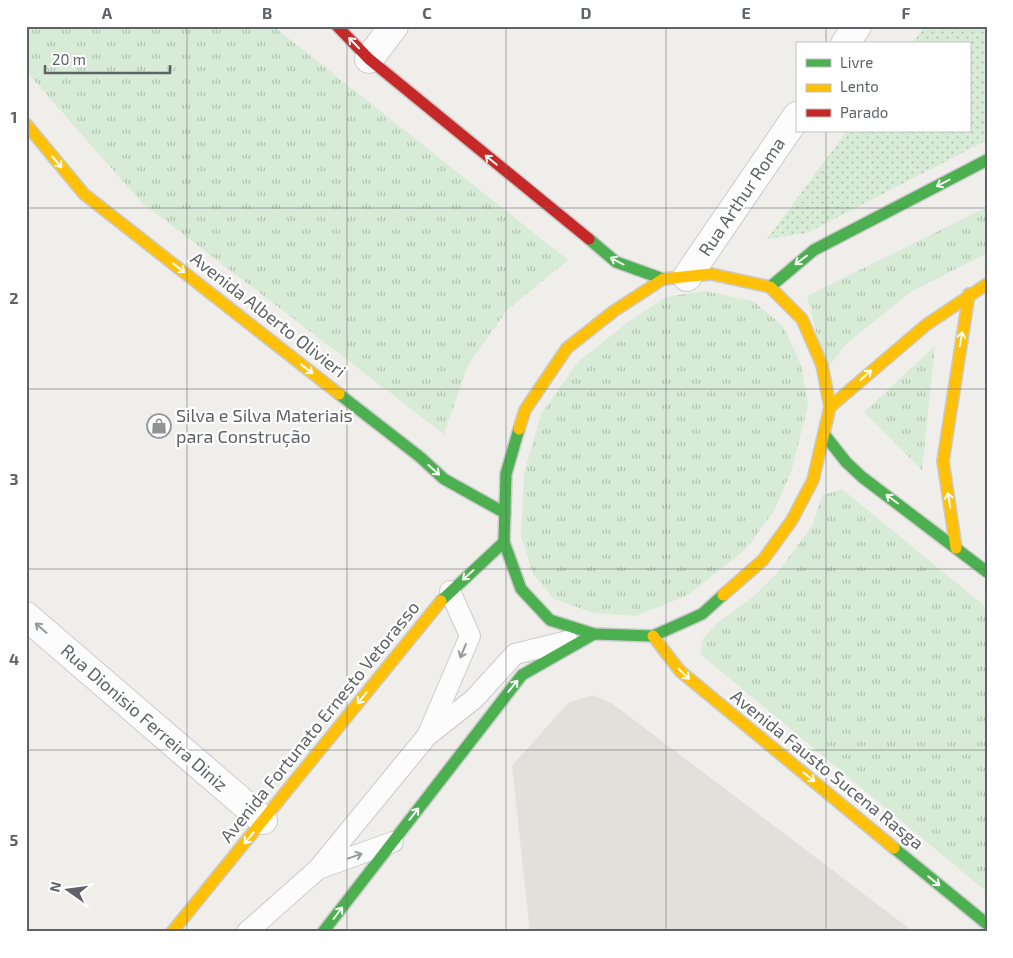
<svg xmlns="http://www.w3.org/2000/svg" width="1013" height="958" font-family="'Exo 2',sans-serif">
	<defs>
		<pattern id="grass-tufts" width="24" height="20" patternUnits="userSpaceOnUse" patternTransform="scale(1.25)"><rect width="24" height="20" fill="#d8ebd6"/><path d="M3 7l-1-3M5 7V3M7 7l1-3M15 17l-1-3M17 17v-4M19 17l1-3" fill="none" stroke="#b2c2b1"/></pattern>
		<pattern id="garden-dots" width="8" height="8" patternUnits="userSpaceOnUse" patternTransform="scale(1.25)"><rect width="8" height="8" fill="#d8ebd6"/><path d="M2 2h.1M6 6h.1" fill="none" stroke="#b2c2b1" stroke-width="1.8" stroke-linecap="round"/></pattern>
	</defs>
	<rect width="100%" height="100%" fill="#efeeea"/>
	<!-- education -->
	<polygon fill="#e2e0da" points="593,695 613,704 914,932 530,932 512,766 568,703"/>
	<!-- grass -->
	<g fill="url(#grass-tufts)">
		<polygon points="26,26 273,26 568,260 507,310 468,365 444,434 141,202 26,71"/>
		<polygon points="987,207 987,253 912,291 846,344 826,370 807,296"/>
		<polygon points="704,291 753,301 783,326 801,365 808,405 792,469 774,511 746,549 688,595 636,616 594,613 554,599 533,574 521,535 524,473 541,414 578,362 627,323 666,297"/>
		<polygon points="935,346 922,470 864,412"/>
		<polygon points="842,489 987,608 987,892 700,654 703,639 716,624 753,597 778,572 812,526 823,495"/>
	</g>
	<!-- garden -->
	<polygon fill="url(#garden-dots)" points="925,26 987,26 987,140 807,233 767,239 847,131 969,131 969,44 912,44"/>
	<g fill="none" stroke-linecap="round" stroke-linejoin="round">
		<!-- lane casing -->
		<g stroke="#cbcccc" stroke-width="22">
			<g id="lane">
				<polyline points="428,734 470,636 450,591"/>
				<polyline points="318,869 393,842"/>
				<polyline points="247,932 318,869 427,736 474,699 515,654 568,641"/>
			</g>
		</g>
		<!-- street casing -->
		<g stroke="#cbcccc" stroke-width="30">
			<g id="street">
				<polyline points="845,44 857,26"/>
				<polyline points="369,59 394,26"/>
				<polyline points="687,277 797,116"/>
				<polyline points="26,616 263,820"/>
			</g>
		</g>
		<!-- fast casing -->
		<g stroke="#cacacb" stroke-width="14">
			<g id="fast">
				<polyline points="589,239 616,262 663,279"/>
				<polyline points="770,287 814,250 987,160"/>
				<polyline points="339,394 420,457 444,479 505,513"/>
				<polyline points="519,429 506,474 504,542 521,589 550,620 594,634 653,636 702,614 723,595"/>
				<polyline points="824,434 846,462 862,477 987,572"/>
				<polyline points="441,601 504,542"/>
				<polyline points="894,848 987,924"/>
				<polyline points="323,932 522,675 594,634"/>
			</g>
		</g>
		<!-- slow casing -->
		<g stroke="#cacacb" stroke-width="14">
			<g id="slow">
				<polyline points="26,124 84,194 339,394"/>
				<polyline points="711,274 770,287 802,319 822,365 830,407 813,480 792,520 763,560 723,595"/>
				<polyline points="830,407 926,325 987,284"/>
				<polyline points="519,429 525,410 567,348 614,311 663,279 711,274"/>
				<polyline points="956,548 943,461 969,294"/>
				<polyline points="653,636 680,671 894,848"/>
				<polyline points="172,932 441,601"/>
			</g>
		</g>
		<!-- jam casing -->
		<g stroke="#cacacb" stroke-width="14">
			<polyline id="jam" points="337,26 369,59 589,239"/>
		</g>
		<!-- lane -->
		<use href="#lane" stroke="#fdfcfc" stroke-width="20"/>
		<!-- street -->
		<use href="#street" stroke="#fdfcfc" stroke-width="28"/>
		<!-- fast -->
		<use href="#fast" stroke="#4caf50" stroke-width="11"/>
		<!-- slow -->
		<use href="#slow" stroke="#ffc107" stroke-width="11"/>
		<!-- jam -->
		<use href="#jam" stroke="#c62828" stroke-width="11"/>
	</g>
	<!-- one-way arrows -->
	<defs><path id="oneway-shaft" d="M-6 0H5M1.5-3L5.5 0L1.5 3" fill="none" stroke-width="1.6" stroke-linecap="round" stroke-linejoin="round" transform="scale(1.25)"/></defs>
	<g stroke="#f6fbf6">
		<use href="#oneway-shaft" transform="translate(354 43) rotate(-134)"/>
		<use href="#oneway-shaft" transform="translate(491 160) rotate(-141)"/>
		<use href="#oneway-shaft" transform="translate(57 162) rotate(50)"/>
		<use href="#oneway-shaft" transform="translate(943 183) rotate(153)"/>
		<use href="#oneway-shaft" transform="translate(801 260) rotate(143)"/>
		<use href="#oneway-shaft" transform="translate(617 261) rotate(-152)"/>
		<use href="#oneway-shaft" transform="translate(179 268) rotate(38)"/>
		<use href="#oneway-shaft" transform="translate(961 339) rotate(-80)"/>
		<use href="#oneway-shaft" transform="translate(307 369) rotate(38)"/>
		<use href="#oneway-shaft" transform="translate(866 375) rotate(-42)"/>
		<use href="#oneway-shaft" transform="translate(434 470) rotate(42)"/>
		<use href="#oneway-shaft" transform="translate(892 499) rotate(-143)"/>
		<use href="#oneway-shaft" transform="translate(949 500) rotate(-99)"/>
		<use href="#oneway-shaft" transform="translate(468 575) rotate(138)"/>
		<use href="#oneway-shaft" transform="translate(684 674) rotate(43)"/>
		<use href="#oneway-shaft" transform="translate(513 686) rotate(-50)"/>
		<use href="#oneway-shaft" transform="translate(362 698) rotate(129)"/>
		<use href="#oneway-shaft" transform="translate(809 777) rotate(39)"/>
		<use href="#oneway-shaft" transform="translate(414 814) rotate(-52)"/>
		<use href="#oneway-shaft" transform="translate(249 838) rotate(129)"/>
		<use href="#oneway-shaft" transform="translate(934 881) rotate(39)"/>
		<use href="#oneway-shaft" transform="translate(338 913) rotate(-53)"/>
	</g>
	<g stroke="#96999c">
		<use href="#oneway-shaft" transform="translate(41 628) rotate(-139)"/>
		<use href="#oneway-shaft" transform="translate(463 651) rotate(113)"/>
		<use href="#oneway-shaft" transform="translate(355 856) rotate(-20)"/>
	</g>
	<!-- grid -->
	<path fill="none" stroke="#5f6368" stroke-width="1" stroke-opacity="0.55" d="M187,26v906M347,26v906M506,26v906M666,26v906M826,26v18M826,131v801M26,208h961M26,389h961M26,569h961M26,750h961"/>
	<!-- icons -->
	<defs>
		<g id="shop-ring" transform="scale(1.25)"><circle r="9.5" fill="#fff" stroke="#919496" stroke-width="1.5"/><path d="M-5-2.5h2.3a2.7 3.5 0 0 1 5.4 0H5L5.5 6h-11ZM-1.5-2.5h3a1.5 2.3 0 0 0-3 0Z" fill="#919496"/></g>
	</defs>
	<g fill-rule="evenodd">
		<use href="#shop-ring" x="159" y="426"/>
	</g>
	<g text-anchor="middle" stroke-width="4.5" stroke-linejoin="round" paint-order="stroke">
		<!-- street labels -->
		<g font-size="18" fill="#5f6368" stroke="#fff">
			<text transform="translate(742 197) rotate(-56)" y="6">Rua Arthur Roma</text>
			<text transform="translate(268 315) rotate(38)" y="6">Avenida Alberto Olivieri</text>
			<text transform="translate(144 718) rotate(41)" y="6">Rua Dionisio Ferreira Diniz</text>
			<text transform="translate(320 722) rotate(-51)" y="6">Avenida Fortunato Ernesto Vetorasso</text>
			<text transform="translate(827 770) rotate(39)" y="6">Avenida Fausto Sucena Rasga</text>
		</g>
		<!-- poi labels -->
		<g font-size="18" fill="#5f6368" stroke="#fff" text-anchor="start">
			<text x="176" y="422">Silva e Silva Materiais<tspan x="176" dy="21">para Construção</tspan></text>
		</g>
	</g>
	<!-- border -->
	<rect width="1013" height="958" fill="none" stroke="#ffffff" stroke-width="55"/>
	<!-- legend -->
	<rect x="796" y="42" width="175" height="90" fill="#ffffff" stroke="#bfc1c3"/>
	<rect x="806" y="59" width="25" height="8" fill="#4caf50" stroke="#bfc1c3"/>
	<text x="840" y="68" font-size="15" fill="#5f6368">Livre</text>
	<rect x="806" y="84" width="25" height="8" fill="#ffc107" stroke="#bfc1c3"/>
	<text x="840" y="92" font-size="15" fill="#5f6368">Lento</text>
	<rect x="806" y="109" width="25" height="8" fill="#c62828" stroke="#bfc1c3"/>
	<text x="840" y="118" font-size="15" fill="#5f6368">Parado</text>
	<!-- north arrow -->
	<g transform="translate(68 890) rotate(284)" stroke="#ffffff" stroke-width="4" paint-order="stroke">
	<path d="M0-4L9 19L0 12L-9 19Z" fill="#5f6368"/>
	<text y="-8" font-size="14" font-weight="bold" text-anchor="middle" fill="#5f6368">N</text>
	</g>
	<!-- scale -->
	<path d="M45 65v8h125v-8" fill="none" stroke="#5f6368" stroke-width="2.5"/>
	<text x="52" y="65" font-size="15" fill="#5f6368" stroke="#ffffff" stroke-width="4" paint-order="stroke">20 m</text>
	<rect x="28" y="28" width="958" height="902" fill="none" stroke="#5f6368" stroke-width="2"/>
	<g font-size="16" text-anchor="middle" font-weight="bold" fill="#5f6368">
		<text x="107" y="19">A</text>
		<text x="267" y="19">B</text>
		<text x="427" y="19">C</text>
		<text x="586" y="19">D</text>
		<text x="746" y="19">E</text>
		<text x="906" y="19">F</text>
		<text x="14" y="123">1</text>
		<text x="14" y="304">2</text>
		<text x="14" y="485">3</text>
		<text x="14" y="665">4</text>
		<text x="14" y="846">5</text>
	</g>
</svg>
